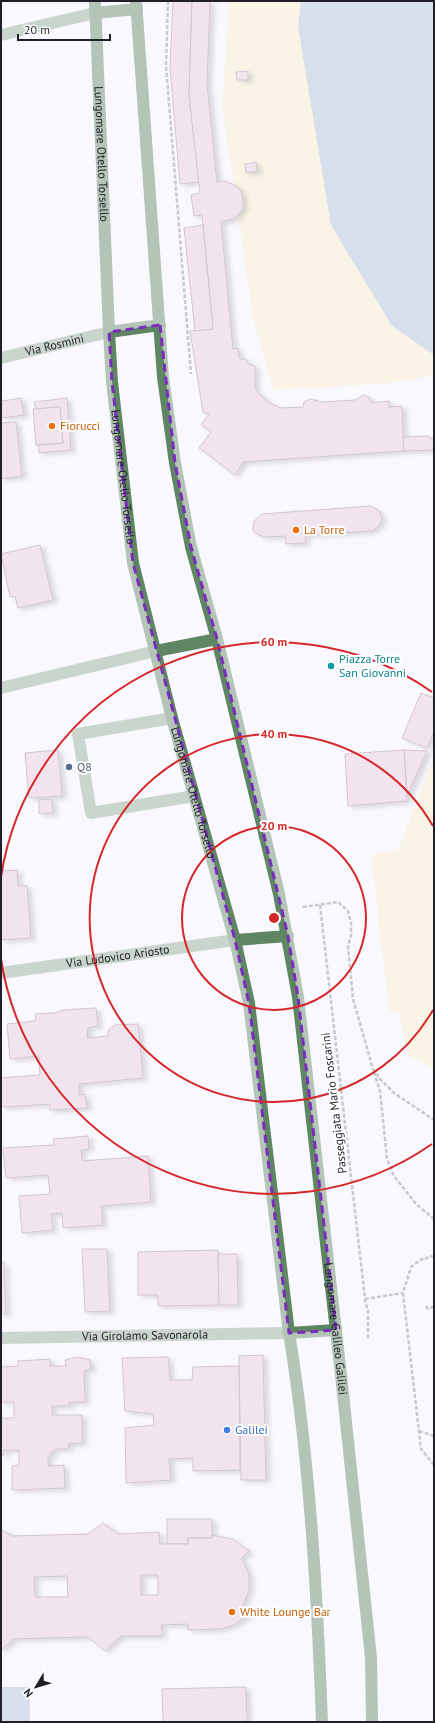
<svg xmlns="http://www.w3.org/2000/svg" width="435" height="1723" font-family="'PT Sans',sans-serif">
	<defs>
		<filter id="shadow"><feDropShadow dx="4.5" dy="2.5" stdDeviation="2" flood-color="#0004"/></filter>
	</defs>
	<rect width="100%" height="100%" fill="#f9f8fe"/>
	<!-- sand -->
	<g fill="#f9efca">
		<polygon points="229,1 301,1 298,26 392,326 434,355 434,376 381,384 273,390 253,318 222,106"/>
		<polygon points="434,757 434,1069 407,1055 399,1012 389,1011 371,855 398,850"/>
	</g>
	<!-- water -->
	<g fill="#adc0da">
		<polygon points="301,1 434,1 434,355 392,326 331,225 298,26"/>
		<polygon points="1,1687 29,1687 30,1722 1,1722"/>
	</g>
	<!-- building -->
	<g fill="#e7cdde" stroke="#a28a9a" fill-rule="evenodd" filter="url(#shadow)">
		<polygon points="173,1 192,1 189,95 199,182 180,184 170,68"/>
		<polygon points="192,1 210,1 207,84 217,182 225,181 236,186 241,191 243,200 243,208 238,215 233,219 221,222 233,349 238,348 240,359 246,359 248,364 255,366 255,388 258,393 268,402 280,408 303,407 304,402 310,399 322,402 355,400 364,395 369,397 371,403 389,401 389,407 402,406 404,451 243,462 235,475 199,448 211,432 201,425 209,414 203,412 190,331 213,329 202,215 194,216 191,195 200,193 189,95"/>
		<polygon points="248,71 248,80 237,80 236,72"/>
		<polygon points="256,162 257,171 246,173 245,164"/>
		<polygon points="203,225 213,329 195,331 184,228"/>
		<polygon points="1,398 3,401 21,398 24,415 1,418"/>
		<polygon points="67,398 71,450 39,453 38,445 63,443 60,407 36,409 34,402"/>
		<polygon points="60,407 63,443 36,445 33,409"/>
		<polygon points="16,422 22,476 1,479 1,423"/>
		<polygon points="429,436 431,439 434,439 434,450 404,451 403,437"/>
		<polygon points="371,506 379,511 382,518 379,526 372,531 305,535 306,543 286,544 285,536 264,537 255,533 253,529 254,521 262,514"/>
		<polygon points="40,545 53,600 18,608 15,596 10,597 1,554"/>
		<polygon points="421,693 434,698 434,732 427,748 402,738"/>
		<polygon points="58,750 62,796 29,798 25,753"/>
		<polygon points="404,750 427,751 407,796"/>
		<polygon points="404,750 407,801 348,806 345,754"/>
		<polygon points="52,799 53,813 39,814 39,800"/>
		<polygon points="17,870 18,886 27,886 31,938 1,940 1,871"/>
		<polygon points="96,1008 98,1026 88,1028 87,1038 108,1036 108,1030 115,1025 138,1024 143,1078 79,1084 79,1095 85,1094 87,1108 50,1110 50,1104 1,1107 1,1078 40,1075 39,1056 10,1059 7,1024 35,1021 36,1014 55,1013 63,1010"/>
		<polygon points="88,1136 89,1149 81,1150 82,1161 148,1156 151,1202 101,1206 103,1225 63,1228 62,1213 51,1214 53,1230 22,1233 19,1196 50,1194 48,1175 6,1178 3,1148 54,1145 53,1139"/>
		<polygon points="82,1249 107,1249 110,1311 85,1312"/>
		<polygon points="218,1250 219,1305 158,1306 158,1295 138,1295 138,1252"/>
		<polygon points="218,1254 237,1254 238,1305 219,1305"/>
		<polygon points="4,1262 6,1314 1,1314 1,1263"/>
		<polygon points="263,1355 266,1480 241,1480 239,1356"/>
		<polygon points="77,1357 90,1360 91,1369 84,1371 85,1402 69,1402 69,1406 52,1406 52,1415 82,1415 82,1443 69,1444 68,1449 56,1449 52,1452 48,1458 48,1466 64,1465 65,1488 12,1490 12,1466 19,1465 19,1450 4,1450 4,1455 1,1455 1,1418 14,1418 14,1402 1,1402 1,1360 2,1367 18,1366 18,1361 50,1359 50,1366 66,1366 65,1360"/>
		<polygon points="168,1357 170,1380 192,1380 193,1367 239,1366 240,1470 193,1471 193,1458 169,1459 171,1480 126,1483 125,1428 154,1425 153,1414 125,1411 122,1358"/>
		<polygon points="167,1519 212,1519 212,1538 188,1538 188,1544 167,1544"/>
		<path d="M103,1523l15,11 41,-2 1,12h28v-6h24v-3l20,4 17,12 -8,8 3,4 5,12v16l-7,16 7,7 -15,11 -13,4 -33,1v-6l-27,1 1,11h-41l-16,15 -17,-14 -75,2 -12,12v-122l11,7 76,-2zM141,1575h17v20h-17zM67,1576l1,21h-33l-1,-20z"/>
		<polygon points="246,1687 247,1722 163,1722 162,1689"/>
	</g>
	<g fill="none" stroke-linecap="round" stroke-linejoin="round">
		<!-- path -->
		<g stroke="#8f8e96" stroke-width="2.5" stroke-dasharray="4 2" stroke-linecap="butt">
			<polyline points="168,1 166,66 191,374"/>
			<polyline points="320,905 365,1299 368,1312 368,1339"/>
			<polyline points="303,907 338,902 348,911 351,923 351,936 348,946 353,999 373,1069 380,1079 394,1093 434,1120"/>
			<polyline points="374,1072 380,1091 387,1159 394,1176 416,1204 434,1219"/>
			<polyline points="434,1257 430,1256 424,1260 422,1259 411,1267 403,1293 421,1449 434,1465"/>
			<polyline points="365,1299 403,1293"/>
			<polyline points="426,1306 428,1309 433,1307 434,1304"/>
			<polyline points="419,1431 434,1436"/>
		</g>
		<!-- lane -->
		<polyline stroke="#91ac93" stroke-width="12" points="172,718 78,734 91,813 194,796"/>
		<!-- street -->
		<g stroke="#91ac93" stroke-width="12">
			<polyline points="1,35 95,13"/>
			<path id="s1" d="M1,358l108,-26"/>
			<polyline points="1,688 156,651"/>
			<path id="s2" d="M1,973l234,-33"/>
			<path id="s3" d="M1,1338l288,-5"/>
		</g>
		<!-- secondary -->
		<g stroke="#5f8663" stroke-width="12">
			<path id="s4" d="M95,1l14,331 3,50 21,181 39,155 63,222 14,63 40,330c21,128 28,260 33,389"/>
			<path id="s5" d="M136,1l27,376 12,86 16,84 26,92 62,255 19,103 43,378 30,283 1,64"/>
			<polyline points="95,13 137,9"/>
			<polyline points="109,332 160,325"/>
			<polyline points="156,651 217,639"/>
			<polyline points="235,940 288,936"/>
			<polyline points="289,1333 336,1330"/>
		</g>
	</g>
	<!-- marked area -->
	<path d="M0 0H435V1723H0ZM160,325l15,138 16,84 26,92 71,297 10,61 38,333 -47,3 -40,-330 -14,-63 -102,-377 -21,-181 -3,-50z" fill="#f9f8fe" fill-opacity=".55" fill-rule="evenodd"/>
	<path fill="none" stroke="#7b2cbf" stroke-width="3" stroke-dasharray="8 5" stroke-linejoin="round" d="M160,325l15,138 16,84 26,92 71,297 10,61 38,333 -47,3 -40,-330 -14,-63 -102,-377 -21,-181 -3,-50z"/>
	<!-- distance rings -->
	<g fill="none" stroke="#d62828" stroke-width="2">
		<circle cx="274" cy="918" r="92"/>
		<path d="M433 1010A184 184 0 1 1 433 826"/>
		<path d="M432 1144A276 276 0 0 1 1 959M1 877A276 276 0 0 1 432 692"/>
	</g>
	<!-- markers -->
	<g fill="#e8710a" stroke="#fff" stroke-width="1.5">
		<circle cx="52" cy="426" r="4"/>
		<circle cx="296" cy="530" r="4"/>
		<circle cx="232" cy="1612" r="4"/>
	</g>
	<circle fill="#0f9aa8" stroke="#fff" stroke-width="1.5" cx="331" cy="666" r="4"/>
	<circle fill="#5c6f8a" stroke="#fff" stroke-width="1.5" cx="69" cy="767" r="4"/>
	<circle fill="#3f7fe0" stroke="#fff" stroke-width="1.5" cx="227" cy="1430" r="4"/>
	<g text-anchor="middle" stroke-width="4" stroke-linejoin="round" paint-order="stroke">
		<!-- street labels -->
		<g font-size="12" fill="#211f29" stroke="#fff">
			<text dy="4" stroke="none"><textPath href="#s4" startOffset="153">Lungomare Otello Torsello</textPath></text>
			<text dy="4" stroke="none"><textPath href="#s1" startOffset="55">Via Rosmini</textPath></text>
			<text dy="4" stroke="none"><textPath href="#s4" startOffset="477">Lungomare Otello Torsello</textPath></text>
			<text dy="4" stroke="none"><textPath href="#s4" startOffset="801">Lungomare Otello Torsello</textPath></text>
			<text dy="4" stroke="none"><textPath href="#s2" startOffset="118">Via Ludovico Ariosto</textPath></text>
			<text transform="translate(334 1103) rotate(-97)" y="4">Passeggiata Mario Foscarini</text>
			<text dy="4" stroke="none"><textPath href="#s5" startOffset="1346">Lungomare Galileo Galilei</textPath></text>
			<text dy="4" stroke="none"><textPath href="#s3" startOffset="144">Via Girolamo Savonarola</textPath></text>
		</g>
		<!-- food labels -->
		<g font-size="12" fill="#c56008" stroke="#fff" text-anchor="start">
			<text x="60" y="430">Fiorucci</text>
			<text x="304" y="534">La Torre</text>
			<text x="240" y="1616">White Lounge Bar</text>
		</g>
		<!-- culture labels -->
		<g font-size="12" fill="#0d838f" stroke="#fff" text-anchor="start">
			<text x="339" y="663">Piazza Torre<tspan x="339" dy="14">San Giovanni</tspan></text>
		</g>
		<!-- service labels -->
		<g font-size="12" fill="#4e5e75" stroke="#fff" text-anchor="start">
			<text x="77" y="771">Q8</text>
		</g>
		<!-- shop labels -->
		<g font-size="12" fill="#366cbe" stroke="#fff" text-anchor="start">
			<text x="235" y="1434">Galilei</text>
		</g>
	</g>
	<circle cx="274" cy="918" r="6" fill="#d62828" stroke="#fff" stroke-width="2"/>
	<g font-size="12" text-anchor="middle" font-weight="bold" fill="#d62828" stroke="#fff" stroke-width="4" stroke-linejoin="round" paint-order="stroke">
		<text x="274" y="646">60 m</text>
		<text x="274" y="738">40 m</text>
		<text x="274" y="830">20 m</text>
	</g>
	<!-- border -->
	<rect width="435" height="1723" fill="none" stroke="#211f29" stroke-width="4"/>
	<!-- north arrow -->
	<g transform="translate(36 1687) rotate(232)" stroke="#ffffff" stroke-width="3" paint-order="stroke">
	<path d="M0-3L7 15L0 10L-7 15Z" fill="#211f29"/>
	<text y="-6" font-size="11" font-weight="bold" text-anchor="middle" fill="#211f29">N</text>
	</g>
	<!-- scale -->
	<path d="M18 34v6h92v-6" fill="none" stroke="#211f29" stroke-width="2"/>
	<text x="24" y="34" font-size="12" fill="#211f29" stroke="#ffffff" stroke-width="3" paint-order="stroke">20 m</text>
</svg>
